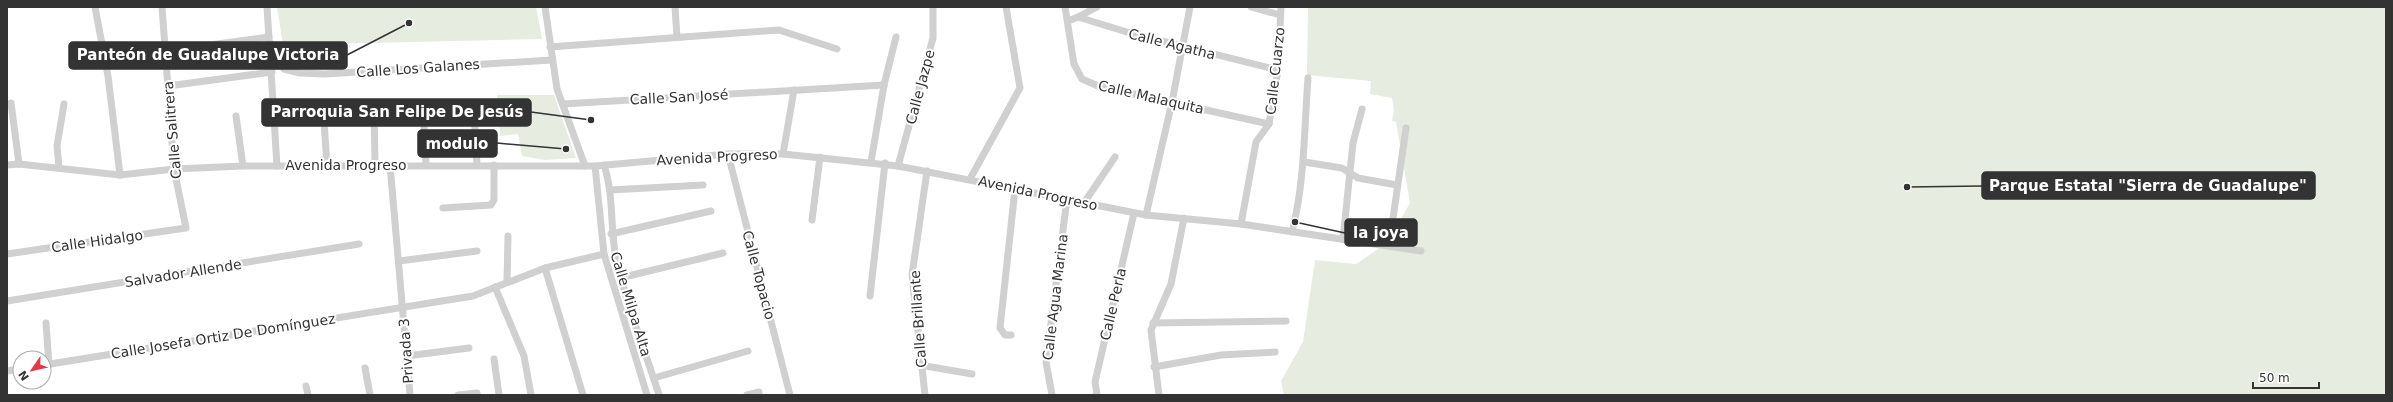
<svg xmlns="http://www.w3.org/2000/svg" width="2393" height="402" font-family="'DejaVu Sans',sans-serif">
	<rect width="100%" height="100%" fill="#fff"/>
	<!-- green -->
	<g fill="#e6ecdf">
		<polygon points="277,7 536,7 542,39 283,45"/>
		<polygon points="1308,7 2386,7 2386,395 1284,395 1281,381 1303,342 1315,260 1356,264 1387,243 1410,203 1396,122 1392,121 1394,111 1392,98 1370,94 1371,81 1307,75"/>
		<polygon points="497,95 554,95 576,158 545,160 522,156 518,134 500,136"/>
	</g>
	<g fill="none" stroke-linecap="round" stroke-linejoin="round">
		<!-- minor -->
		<g stroke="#d0d0d0" stroke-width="7">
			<polyline points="95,7 108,76 120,175"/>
			<polyline points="267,7 277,166"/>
			<polyline points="545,7 557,89 585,166"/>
			<polyline points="675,7 677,37"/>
			<polyline points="1065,7 1074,64 1082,79 1098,86 1269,124"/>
			<polyline points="1251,7 1280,15"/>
			<polyline points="1078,17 1097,7"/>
			<polyline points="1068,21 1078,17 1130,33 1278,70"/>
			<polyline points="550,47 779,30 837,49"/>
			<polyline points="165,51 269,37"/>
			<polyline points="271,51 284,69 300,73 325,74 552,60"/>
			<polyline points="168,86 272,72"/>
			<polyline points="11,103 19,164"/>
			<polyline points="423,104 426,165"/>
			<polyline points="563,104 884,85"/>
			<polyline points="374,106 375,165"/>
			<polyline points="323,107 327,165"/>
			<polyline points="474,111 477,165"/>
			<polyline points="236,116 243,166"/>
			<polyline points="728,154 790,395"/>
			<polyline points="783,154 794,90"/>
			<polyline points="871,162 884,85 896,37"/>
			<polyline points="1304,162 1342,168 1358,178 1397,185"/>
			<polyline points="7,165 19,164 120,175 174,169 243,166 595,166 728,154 783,154 898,166 1146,215 1241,224 1421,251"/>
			<polyline points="390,165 410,395"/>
			<path d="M604,165c10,30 6,63 12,93 10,47 29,92 43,137"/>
			<polyline points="595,166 604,254 647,395"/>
			<polyline points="898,166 933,38 933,7"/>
			<polyline points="59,168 57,146 64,104"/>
			<polyline points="970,179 1020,88 1006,7"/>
			<polyline points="610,190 703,185"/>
			<polyline points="1084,203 1115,157"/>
			<polyline points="443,208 491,205 494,200 494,165"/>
			<polyline points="1146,215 1172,102 1190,7"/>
			<polyline points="812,220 820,157"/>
			<polyline points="1241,224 1256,142 1269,124 1278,70 1281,7"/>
			<path d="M1292,232c13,-51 12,-102 16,-154"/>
			<polyline points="611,234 711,211"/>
			<polyline points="1343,239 1353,143 1362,109"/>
			<polyline points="1389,246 1406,128"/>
			<polyline points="7,254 186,228 174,169 162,7"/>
			<polyline points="399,261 477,251"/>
			<polyline points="545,268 583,395"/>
			<polyline points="620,278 723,253"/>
			<polyline points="507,282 508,236"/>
			<polyline points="495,287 524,356 531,395"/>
			<polyline points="870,296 885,163"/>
			<polyline points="7,301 359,244"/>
			<polyline points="46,323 49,365"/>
			<polyline points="1153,323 1286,321"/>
			<polyline points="1011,335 1005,335 1000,328 1015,189"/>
			<polyline points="407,356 469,348"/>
			<polyline points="494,359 499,395"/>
			<polyline points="44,365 473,296 545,268 604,254"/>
			<polyline points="920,365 972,374"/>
			<polyline points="1154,367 1221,355 1275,352"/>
			<polyline points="365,368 370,395"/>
			<polyline points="7,371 20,369"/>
			<polyline points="654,378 748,351"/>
			<polyline points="306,386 308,395"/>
			<polyline points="458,395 477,393"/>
			<polyline points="747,395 759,392"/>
			<polyline points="925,395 912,275 927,171"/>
			<polyline points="1052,395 1046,362 1067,199"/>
			<polyline points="1097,395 1095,382 1134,213"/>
			<polyline points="1159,395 1151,330 1171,284 1184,218"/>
		</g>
	</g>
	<g text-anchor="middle" stroke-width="4" stroke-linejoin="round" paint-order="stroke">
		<!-- street labels -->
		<g font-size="14" fill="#333" stroke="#fff">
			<text transform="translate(1172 44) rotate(14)" y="5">Calle Agatha</text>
			<text transform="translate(418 68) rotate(-4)" y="5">Calle Los Galanes</text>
			<text transform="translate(1275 71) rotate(-84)" y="5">Calle Cuarzo</text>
			<text transform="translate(920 87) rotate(-75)" y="5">Calle Jazpe</text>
			<text transform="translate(679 97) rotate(-3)" y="5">Calle San José</text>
			<text transform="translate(1151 97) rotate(13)" y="5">Calle Malaquita</text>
			<text transform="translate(172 130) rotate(-95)" y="5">Calle Salitrera</text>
			<text transform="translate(717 157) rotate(-3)" y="5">Avenida Progreso</text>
			<text x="346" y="170">Avenida Progreso</text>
			<text transform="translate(1038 193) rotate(12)" y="5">Avenida Progreso</text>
			<text transform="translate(97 241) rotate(-8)" y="5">Calle Hidalgo</text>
			<text transform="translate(183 273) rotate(-9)" y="5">Salvador Allende</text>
			<text transform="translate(759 275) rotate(75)" y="5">Calle Topacio</text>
			<text transform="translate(1055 297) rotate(-83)" y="5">Calle Agua Marina</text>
			<text transform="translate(631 304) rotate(73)" y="5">Calle Milpa Alta</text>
			<text transform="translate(1113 304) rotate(-77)" y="5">Calle Perla</text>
			<text transform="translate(918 319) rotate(-94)" y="5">Calle Brillante</text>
			<text transform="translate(223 336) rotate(-9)" y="5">Calle Josefa Ortiz De Domínguez</text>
			<text transform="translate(406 351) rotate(-94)" y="5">Privada 3</text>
		</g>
	</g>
	<!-- callouts -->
	<path fill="none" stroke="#333" stroke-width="1.5" d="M409 23L347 55M591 120L531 112M566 149L497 143M1907 187L1982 186M1295 222L1345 233"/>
	<g fill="#333" stroke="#fff" stroke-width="1.5">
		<circle cx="409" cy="23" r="4"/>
		<circle cx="591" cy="120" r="4"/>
		<circle cx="566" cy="149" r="4"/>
		<circle cx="1907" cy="187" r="4"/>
		<circle cx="1295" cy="222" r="4"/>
	</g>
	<g fill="#333" stroke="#333" stroke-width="1.5">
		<rect x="69" y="42" width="278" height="27" rx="4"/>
		<rect x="262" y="99" width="269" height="27" rx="4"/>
		<rect x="418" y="130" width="79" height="27" rx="4"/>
		<rect x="1982" y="172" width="333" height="27" rx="4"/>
		<rect x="1345" y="219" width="72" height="27" rx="4"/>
	</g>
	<g font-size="15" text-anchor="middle" font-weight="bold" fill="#fff">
		<text x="208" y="60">Panteón de Guadalupe Victoria</text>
		<text x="397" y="117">Parroquia San Felipe De Jesús</text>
		<text x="457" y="149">modulo</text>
		<text x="2148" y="191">Parque Estatal "Sierra de Guadalupe"</text>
		<text x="1381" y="238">la joya</text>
	</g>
	<!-- border -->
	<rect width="2393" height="402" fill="none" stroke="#333333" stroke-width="16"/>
	<!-- north arrow -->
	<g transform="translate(32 370) rotate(236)"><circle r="19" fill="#ffffff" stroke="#adadad"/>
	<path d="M0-3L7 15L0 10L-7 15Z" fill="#e63946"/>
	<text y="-6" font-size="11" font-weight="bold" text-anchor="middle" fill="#333333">N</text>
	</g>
	<!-- scale -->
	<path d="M2253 382v6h66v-6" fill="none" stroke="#333333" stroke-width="2"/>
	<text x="2259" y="382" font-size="12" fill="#333333" stroke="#ffffff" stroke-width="3" paint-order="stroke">50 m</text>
</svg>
